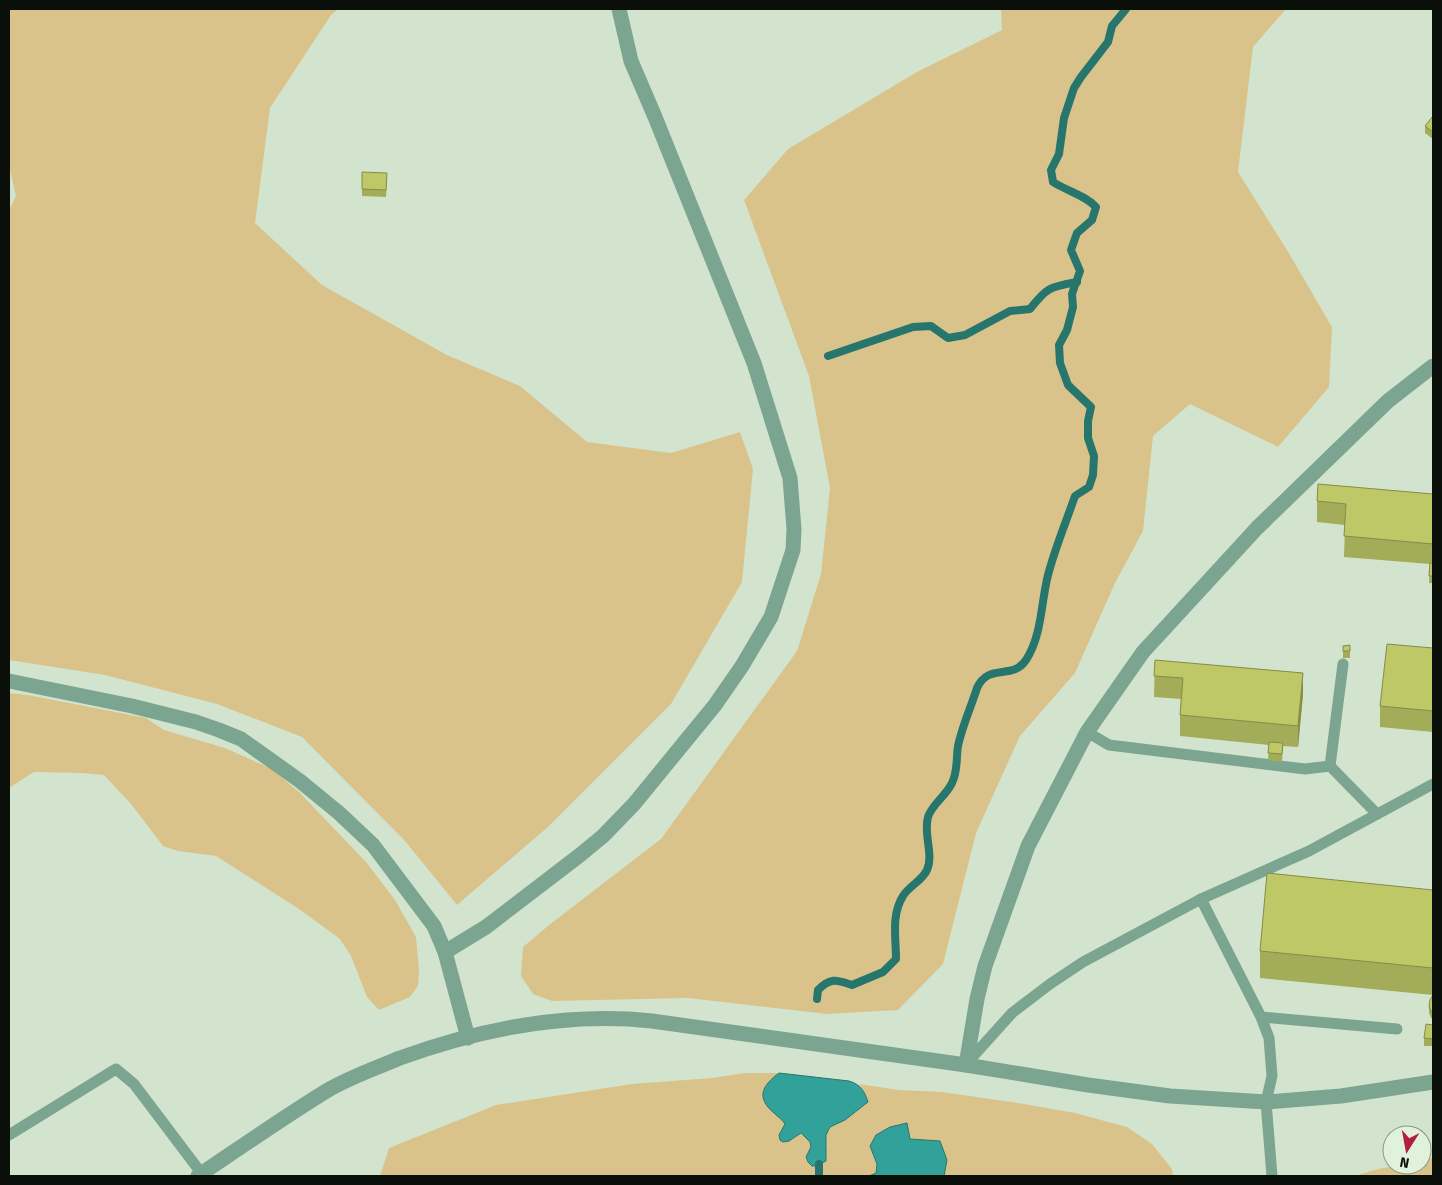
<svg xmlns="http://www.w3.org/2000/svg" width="1442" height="1185" font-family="'Fira Sans',sans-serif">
	<rect width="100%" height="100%" fill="#d3e4ce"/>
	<!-- green -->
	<g fill="#dac38a">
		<polygon points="9,9 338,9 331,15 270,108 255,223 322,285 447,355 520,386 587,442 671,453 740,432 753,469 742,582 671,704 548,827 457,905 405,841 302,737 217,704 105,675 9,660 9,210 16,196 9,165"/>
		<polygon points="1001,9 1286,9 1253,47 1238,172 1287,250 1332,327 1329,387 1278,447 1190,404 1153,436 1143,531 1115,583 1075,673 1020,736 976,833 943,964 898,1010 827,1014 688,998 552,1001 533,994 521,976 523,947 549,925 661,839 797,651 821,574 830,488 809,376 744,200 788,149 917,72 1002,30"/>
		<polygon points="9,693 28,695 146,718 164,730 225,748 272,769 299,792 367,863 395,900 416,937 419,971 418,986 410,997 379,1010 367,997 351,956 340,939 299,909 216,856 178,851 163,846 131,804 104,775 82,773 34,772 9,788"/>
		<polygon points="745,1073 779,1073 772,1079 773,1113 782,1118 785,1124 779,1135 789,1141 800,1133 810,1142 811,1147 827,1148 826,1135 830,1127 838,1124 865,1092 859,1084 899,1090 942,1092 1024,1104 1075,1113 1127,1127 1152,1144 1172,1169 1173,1176 380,1176 389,1148 496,1105 632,1084 712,1078"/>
		<path d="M1433,1158v18h-77c22,-9 43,-11 66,-11v-5z"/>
	</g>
	<!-- water -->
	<g fill="#32a199" stroke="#26766e">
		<path d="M779,1073l70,8c12,4 15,9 19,21l-23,18 -15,7 -4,8v26l-10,5h-4l-4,-4 -2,-5 5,-10 -1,-5 -9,-9 -12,8 -6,1 -3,-2 -1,-5 6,-11c-3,-5 -7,-7 -11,-11 -19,-16 -11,-28 5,-40z"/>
		<polygon points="907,1123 910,1139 940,1141 947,1160 944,1176 869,1176 876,1173 877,1164 870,1146 876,1135 890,1127"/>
	</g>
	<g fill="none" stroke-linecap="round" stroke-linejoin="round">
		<!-- stream -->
		<g stroke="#26766e" stroke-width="8">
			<path d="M828,356l85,-29 18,-1 17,12 17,-3 45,-24 20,-2c17,-22 20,-22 47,-27"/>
			<path d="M817,999l1,-9c13,-13 19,-10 34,-5l31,-13 13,-13c0,-21 -5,-44 7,-63 6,-10 19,-15 24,-26 7,-16 -4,-36 1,-53 4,-13 18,-21 24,-34 6,-12 4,-24 6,-37 4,-19 13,-39 19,-58 12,-26 35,-7 49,-28 16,-24 15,-58 22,-85 7,-27 18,-53 27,-79l14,-9 4,-12 1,-19 -6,-18v-17l3,-14 -23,-22 -8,-22 -1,-18 8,-15 6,-23 -1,-13 8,-23 -9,-21 6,-17 15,-13 4,-13c-11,-12 -29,-16 -43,-25l-2,-12 8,-16 5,-36 10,-30 7,-11 27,-35 4,-16 14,-17"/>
			<polyline points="819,1164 819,1176"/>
		</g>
		<!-- lane -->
		<g stroke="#7ba591" stroke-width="11">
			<polyline points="1343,664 1330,766 1377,814"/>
			<polyline points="1087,732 1109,745 1305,769 1330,766"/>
			<polyline points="1201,899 1261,1017 1269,1038 1272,1076 1266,1102 1272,1176"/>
			<polyline points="1261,1017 1397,1029"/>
			<polyline points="967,1063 1012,1013 1050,984 1083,962 1201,899 1309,851 1433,784"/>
			<polyline points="9,1135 116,1069 134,1084 202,1174"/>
		</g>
		<!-- street -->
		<g stroke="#7ba591" stroke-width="15">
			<polyline points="9,681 132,706 196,722 219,730 241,739 300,781 339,813 373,845 434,926 445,952 468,1038"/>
			<polyline points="445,952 486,927 580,855 603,836 634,804 715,705 742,666 771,617 793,550 794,529 790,478 754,363 655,117 631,61 619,9"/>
			<polyline points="966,1065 977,999 985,966 1028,846 1087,732 1143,652 1257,528 1388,401 1433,366"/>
			<path d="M198,1176c43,-29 86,-59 130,-86 22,-13 48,-22 72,-32 80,-29 167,-46 252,-37l314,44 122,20 82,11 96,6 75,-6 92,-14"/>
		</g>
	</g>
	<!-- wall -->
	<g fill="#a3ac59">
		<polygon points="1433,116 1433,139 1425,133 1425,126"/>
		<polygon points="362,172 387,180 386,197 362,196"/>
		<polygon points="1433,494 1433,583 1429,583 1430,564 1344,557 1345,525 1317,522 1317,501"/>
		<polygon points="1350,645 1350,658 1343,658 1343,646"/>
		<polygon points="1433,648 1433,732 1380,727 1380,706"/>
		<polygon points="1155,660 1303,694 1298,747 1283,746 1282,762 1268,760 1269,745 1180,736 1180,715 1181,699 1154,697"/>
		<polygon points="1433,890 1433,995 1260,978 1260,951"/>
		<polygon points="1433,995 1433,1019 1431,1018 1429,1013 1429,1006"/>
		<polygon points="1433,1025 1433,1046 1424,1046 1424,1038"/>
	</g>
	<!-- shaded-wall -->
	<polygon fill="#858c48" points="1303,673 1303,694 1298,747 1298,726"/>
	<!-- building -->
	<g fill="#bec867" stroke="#858c48">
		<polygon points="1433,116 1433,132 1425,126"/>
		<polygon points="362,172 387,173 386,190 362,189"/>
		<polygon points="1318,484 1433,494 1433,544 1344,536 1346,504 1317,501"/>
		<polygon points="1430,563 1433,563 1433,576 1429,576"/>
		<polygon points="1387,644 1433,648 1433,711 1380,706"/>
		<polygon points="1350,645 1350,651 1343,651 1343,646"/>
		<polygon points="1155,660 1303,673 1298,726 1180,715 1183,678 1154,676"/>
		<polygon points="1269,742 1283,743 1282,754 1268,753"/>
		<polygon points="1267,873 1433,890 1433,968 1260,951"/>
		<polygon points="1433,995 1433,1012 1431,1011 1429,1006 1430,1000"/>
		<polygon points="1426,1024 1433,1025 1433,1039 1424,1038"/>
	</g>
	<!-- border -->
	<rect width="1442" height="1185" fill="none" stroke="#0a1009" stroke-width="20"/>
	<!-- north arrow -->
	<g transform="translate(1407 1150) rotate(191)"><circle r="24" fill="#e0f2db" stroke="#8a9887"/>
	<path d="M0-4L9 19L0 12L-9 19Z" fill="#b11e41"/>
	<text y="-8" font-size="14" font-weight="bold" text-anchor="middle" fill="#0a1009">N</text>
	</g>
</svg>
